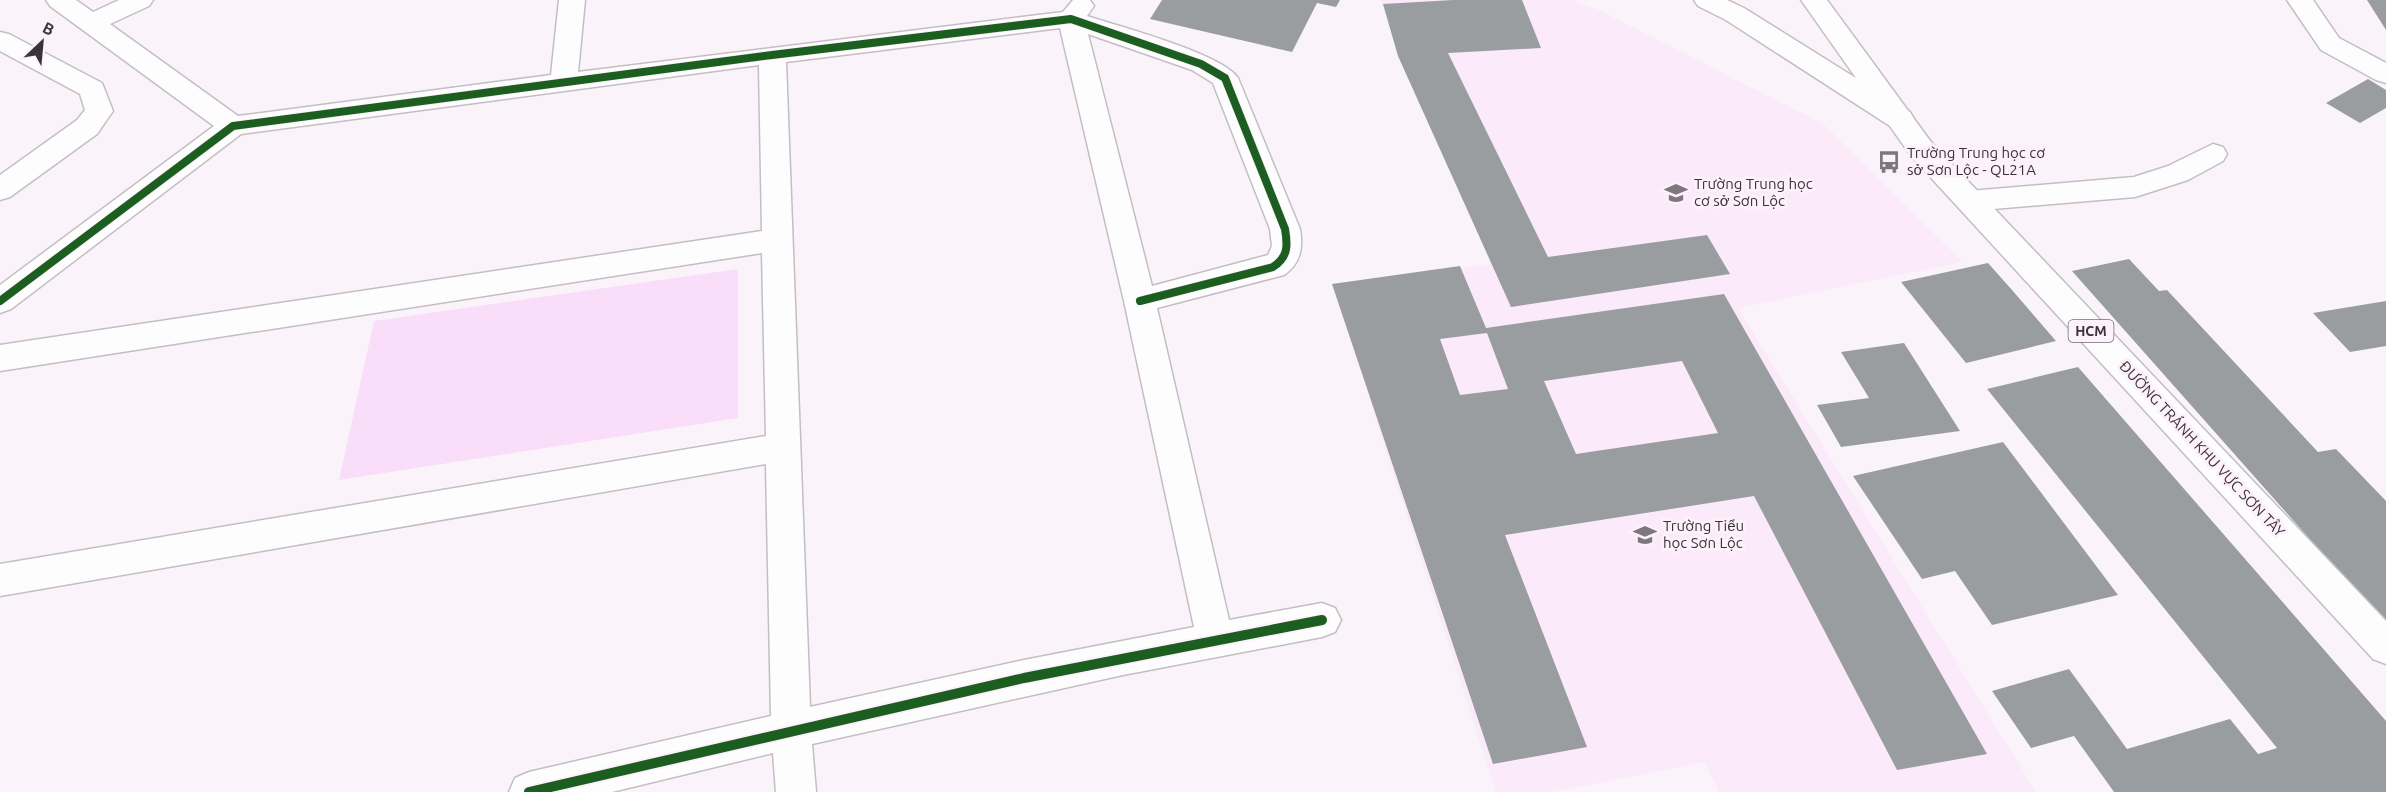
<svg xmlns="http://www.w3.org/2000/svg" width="2386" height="792" font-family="Ubuntu,sans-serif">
	<rect width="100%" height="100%" fill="#faf4fa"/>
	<!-- built -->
	<polygon fill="#fbeafa" points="1381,0 1571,0 1597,9 1823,124 1963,262 1738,308 2036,792 1719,792 1704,762 1553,792 1496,792 1332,284 1492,264 1398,56"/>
	<!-- green -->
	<polygon fill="#faddf8" points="738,269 738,418 339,480 374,321"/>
	<!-- building -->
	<g fill="#9a9d9f" fill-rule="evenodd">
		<polygon points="1162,0 1340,0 1336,7 1317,3 1292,52 1150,19"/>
		<polygon points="1453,0 1522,0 1541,48 1448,53 1548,257 1707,235 1730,274 1511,307 1398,56 1383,4"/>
		<polygon points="2367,0 2386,0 2386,30"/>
		<polygon points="2368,79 2386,90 2386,108 2360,123 2326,103"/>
		<polygon points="2129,259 2159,291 2167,290 2318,452 2336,449 2386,501 2386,625 2072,271"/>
		<polygon points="1988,263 2012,290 2056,341 1966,363 1901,282"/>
		<path d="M1460,266l26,62 238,-34 263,460 -90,16 -143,-274 -249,39 82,212 -94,17 -161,-480zM1487,333l21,56 -48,6 -20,-56zM1682,361l36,72 -142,21 -32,-73z"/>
		<polygon points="2386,301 2386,346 2350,352 2313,313"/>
		<polygon points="1904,343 1960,431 1841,447 1817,405 1869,398 1841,352"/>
		<polygon points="2078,367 2386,721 2386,792 2114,792 2074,736 2031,748 1992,691 2069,669 2127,749 2230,719 2258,754 2277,748 1987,389"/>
		<polygon points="2003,442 2118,595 1992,625 1955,571 1922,579 1853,476"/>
	</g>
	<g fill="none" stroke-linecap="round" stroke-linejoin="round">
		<!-- minor casing -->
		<g stroke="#c4bec4" stroke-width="3">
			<g id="minor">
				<path d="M46,0h30l17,12 26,-12h34l-4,6 -39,18 128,92 313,-41 8,-75h26l-7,72 485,-60 10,-12h17l4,6 -7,10c31,10 136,38 151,62l62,151c3,19 1,34 -16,46l-127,33 72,312 93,-17 13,5 6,12 -6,12 -13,5 -199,38 -311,69 4,48h-40l-3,-39 -161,39h-103l6,-14 14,-6 242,-56 -5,-252 -766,132v-32l766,-128 -4,-183 -762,118v-26l762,-114 -3,-166 -518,69 -230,175 -11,4v-28l214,-159 -164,-120zM1060,28l64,273 70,326 -170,33 -214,47 -24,-645zM1088,34l104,36 21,13 57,146 2,17 -4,9 -116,31z"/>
				<polygon points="1694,0 1727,0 1744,8 1910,112 1914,119 1910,126 1900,128 1890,126 1726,20 1698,6"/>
				<polygon points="2287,0 2313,0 2339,38 2386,63 2386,83 2376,80 2321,50"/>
				<polygon points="0,32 9,34 102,83 113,111 97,134 10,197 0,200 0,175 77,120 85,110 80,94 0,51"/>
				<polygon points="2213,144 2223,147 2227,154 2223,161 2188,180 2135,197 1970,211 1960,208 1955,201 1960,194 1970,191 2134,177 2168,166"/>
			</g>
		</g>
		<!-- highway casing -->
		<g stroke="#c4bec4" stroke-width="3">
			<polygon id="highway" points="1801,0 1827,0 1931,142 2386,621 2386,664 2373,659 1911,156"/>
		</g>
		<!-- minor -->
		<use href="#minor" fill="#fefdfe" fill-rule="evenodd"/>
		<!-- highway -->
		<use href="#highway" fill="#fefdfe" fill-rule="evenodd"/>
		<!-- cycleway-far1 casing -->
		<g stroke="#fdf1fc" stroke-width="10">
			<path id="cycleway-far1" d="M0,301l233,-175 539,-71 299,-36 130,45 24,14 60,151c3,17 3,28 -12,38l-133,34"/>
		</g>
		<!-- cycleway casing -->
		<g stroke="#fdf1fc" stroke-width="14">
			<polyline id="cycleway" points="529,792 1024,678 1322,620"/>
		</g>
		<!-- cycleway-far1 -->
		<use href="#cycleway-far1" stroke="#1b5e20" stroke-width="8"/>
		<!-- cycleway -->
		<use href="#cycleway" stroke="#1b5e20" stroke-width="10"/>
	</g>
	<!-- icons -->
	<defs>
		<g id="bus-bare" transform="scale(1.8)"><path d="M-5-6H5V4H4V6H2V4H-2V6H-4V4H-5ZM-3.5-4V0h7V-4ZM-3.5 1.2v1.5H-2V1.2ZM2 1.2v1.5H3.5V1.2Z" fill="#7e777d" stroke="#fdf1fc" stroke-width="2.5" paint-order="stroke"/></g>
		<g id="school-bare" transform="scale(1.8)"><path d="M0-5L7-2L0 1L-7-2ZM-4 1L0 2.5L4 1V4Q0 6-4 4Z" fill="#7e777d" stroke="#fdf1fc" stroke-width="2.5" paint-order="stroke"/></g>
	</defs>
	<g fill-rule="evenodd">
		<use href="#bus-bare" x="1889" y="162"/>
		<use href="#school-bare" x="1676" y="193"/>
		<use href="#school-bare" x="1645" y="535"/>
	</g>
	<g text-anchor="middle" stroke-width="6" stroke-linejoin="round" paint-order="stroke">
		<!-- shield labels -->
		<rect fill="#fdf1fc" stroke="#756c74" stroke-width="1.5" x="2068.5" y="320" width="45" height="22" rx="4.5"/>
		<g font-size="14" font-weight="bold" fill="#3b333a">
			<text x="2091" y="336">HCM</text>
		</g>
		<!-- poi labels -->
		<g font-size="15" fill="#3b333a" stroke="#fdf1fc" text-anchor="start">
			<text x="1907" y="158">Trường Trung học cơ<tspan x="1907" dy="17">sở Sơn Lộc - QL21A</tspan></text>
			<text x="1694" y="189">Trường Trung học<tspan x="1694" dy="17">cơ sở Sơn Lộc</tspan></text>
			<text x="1663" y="531">Trường Tiểu<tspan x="1663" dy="17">học Sơn Lộc</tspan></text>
		</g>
		<!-- street labels -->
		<g font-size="15" fill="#3b333a" stroke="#fdf1fc">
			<text transform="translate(2202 449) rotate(47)" y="5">ĐƯỜNG TRÁNH KHU VỰC SƠN TÂY</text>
		</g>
	</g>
	<!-- north arrow -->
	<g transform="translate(42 42) rotate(26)" stroke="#fdf1fc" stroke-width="4.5" paint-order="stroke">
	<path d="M0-4.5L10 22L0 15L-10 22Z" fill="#3b333a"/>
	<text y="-9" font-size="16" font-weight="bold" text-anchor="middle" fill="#3b333a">B</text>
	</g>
</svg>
